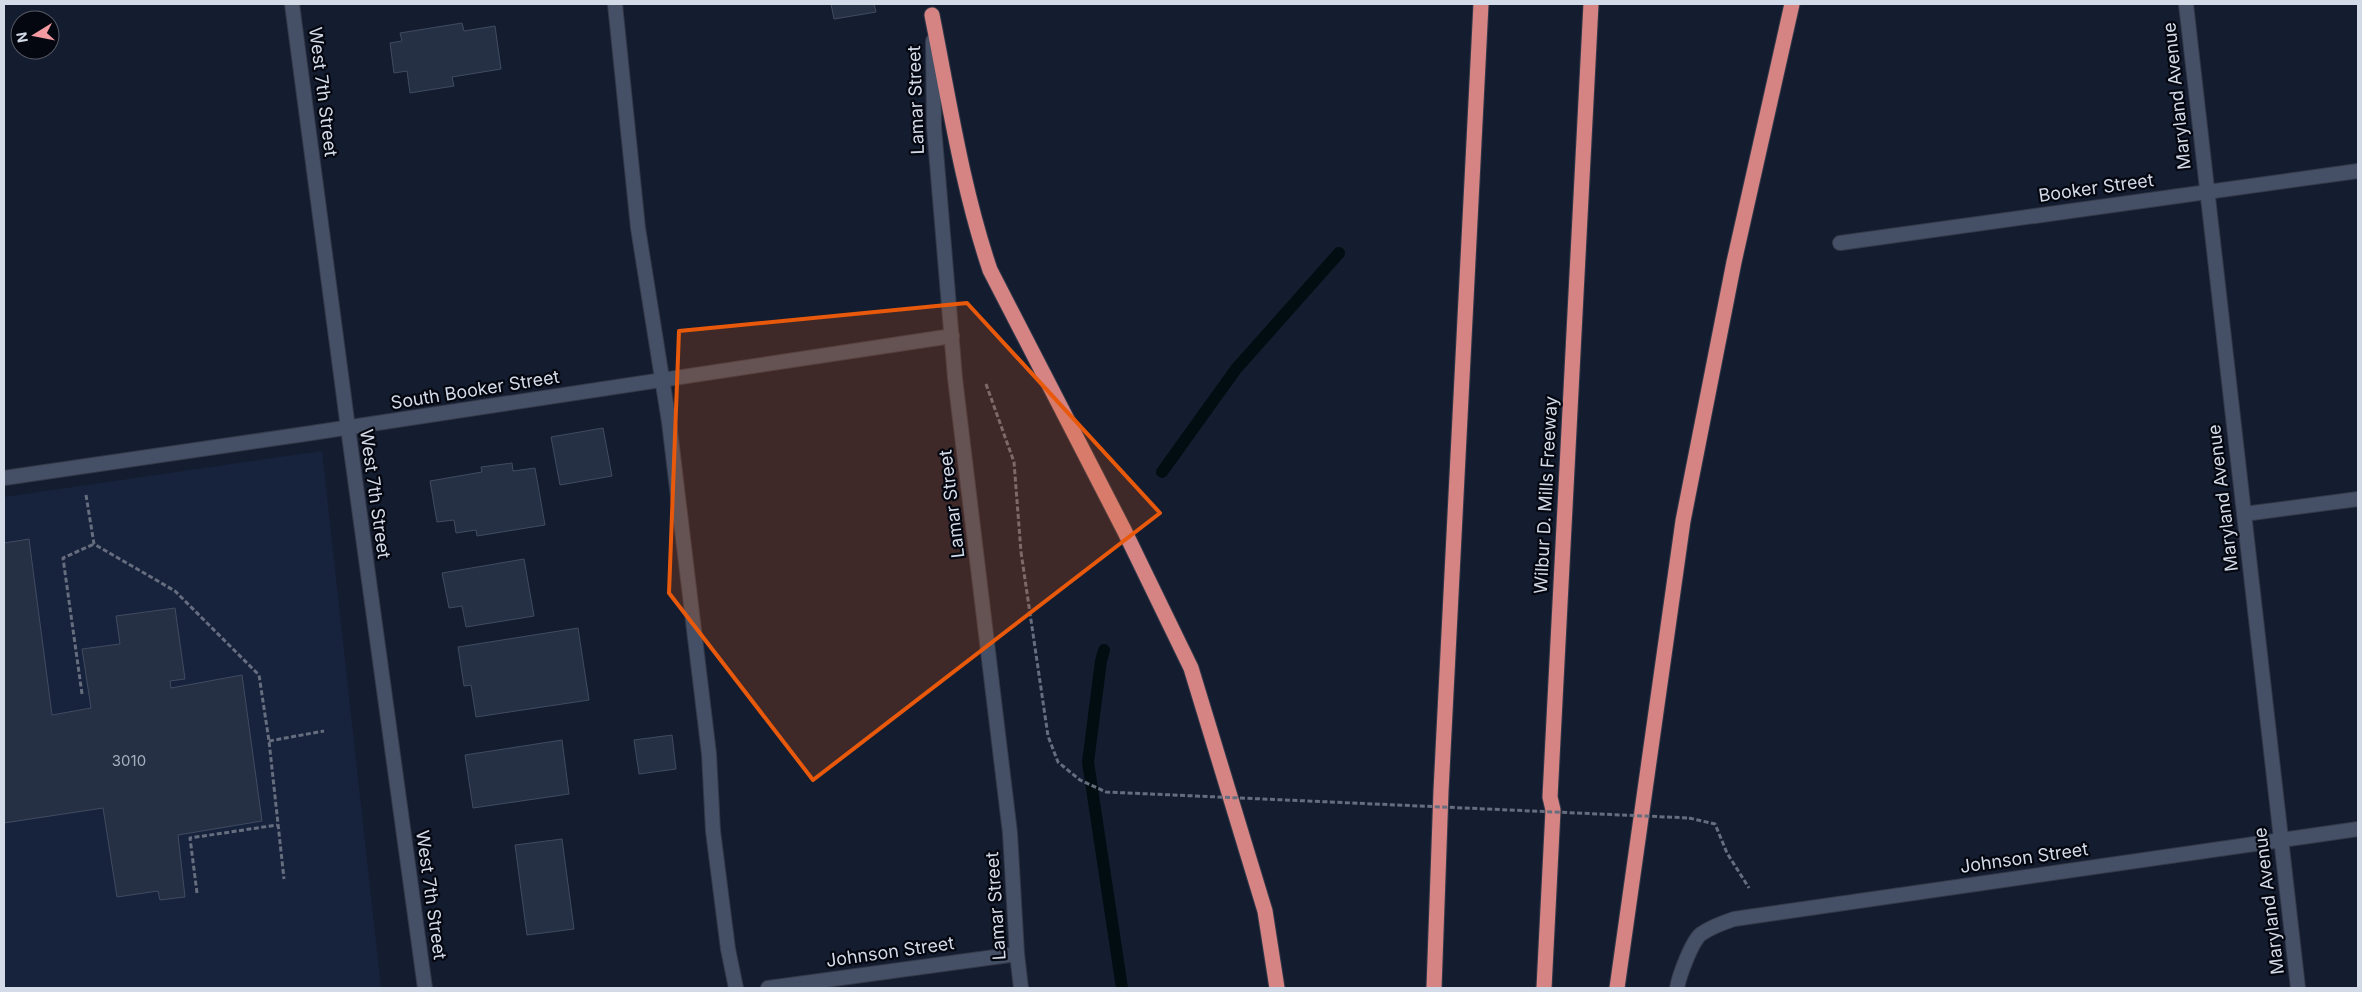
<svg xmlns="http://www.w3.org/2000/svg" width="2362" height="992" font-family="Inter,sans-serif">
	<rect width="100%" height="100%" fill="#141d30"/>
	<!-- built -->
	<polygon fill="#17223c" points="322,451 381,988 4,988 4,497"/>
	<g fill="none" stroke-linecap="round" stroke-linejoin="round">
		<!-- stream -->
		<g stroke="#010d10" stroke-width="12">
			<polyline points="1162,472 1236,369 1339,253"/>
			<polyline points="1104,650 1101,661 1088,762 1122,988"/>
		</g>
	</g>
	<!-- building -->
	<g fill="#263045" stroke="#404b61">
		<polygon points="831,4 874,4 876,12 834,19"/>
		<polygon points="462,23 464,31 495,26 501,69 452,77 454,86 410,93 407,71 394,73 390,43 402,41 400,33"/>
		<polygon points="603,428 612,476 560,485 551,437"/>
		<polygon points="512,463 513,471 535,468 545,525 477,536 476,530 456,533 454,520 437,522 430,481 482,472 481,467"/>
		<polygon points="29,539 52,715 91,708 82,649 120,644 116,616 175,608 185,679 170,681 171,688 242,675 262,821 178,835 185,897 160,900 158,891 117,897 103,808 4,823 4,543"/>
		<polygon points="524,559 534,616 466,627 462,606 449,608 442,573"/>
		<polygon points="578,628 589,700 476,717 471,685 464,686 458,647"/>
		<polygon points="672,735 676,769 639,774 634,740"/>
		<polygon points="562,740 569,794 473,808 465,755"/>
		<polygon points="562,839 574,929 527,935 515,845"/>
	</g>
	<g fill="none" stroke-linecap="round" stroke-linejoin="round">
		<!-- service casing -->
		<g stroke="#343949" stroke-width="16">
			<g id="service">
				<polyline points="615,4 638,228 669,422 709,754 713,831 728,949 736,988"/>
				<polyline points="2244,514 2358,499"/>
			</g>
		</g>
		<!-- minor casing -->
		<g stroke="#343949" stroke-width="16">
			<g id="minor">
				<polyline points="292,4 348,428 425,988"/>
				<polyline points="2186,4 2298,988"/>
				<polyline points="933,41 934,127 955,378 1010,833 1017,954 1021,988"/>
				<polyline points="1840,243 2358,171"/>
				<polyline points="4,478 305,434 952,336"/>
				<polyline points="768,988 1017,954"/>
				<path d="M1677,988c2,-12 15,-47 24,-54 10,-7 21,-11 33,-15l624,-90"/>
			</g>
		</g>
		<!-- motorway casing -->
		<g stroke="#343949" stroke-width="17">
			<g id="motorway">
				<path d="M932,15c17,85 30,172 58,255l134,260 67,138 74,243 12,77"/>
				<polyline points="1434,988 1441,791 1481,4"/>
				<polyline points="1544,988 1553,810 1550,797 1591,4"/>
				<polyline points="1617,988 1683,521 1734,262 1792,4"/>
			</g>
		</g>
		<!-- path -->
		<g stroke="#656d7e" stroke-width="3" stroke-dasharray="5 2.5" stroke-linecap="butt">
			<polyline points="986,384 1014,462 1021,552"/>
			<polyline points="86,495 94,544 175,591 259,675 269,741 284,879"/>
			<polyline points="82,694 63,558 94,544"/>
			<polyline points="269,741 324,731"/>
			<polyline points="1689,818 1715,824 1727,853 1749,888"/>
			<polyline points="197,893 190,838 277,825"/>
		</g>
		<!-- service -->
		<use href="#service" stroke="#455066" stroke-width="14"/>
		<!-- minor -->
		<use href="#minor" stroke="#455066" stroke-width="14"/>
		<!-- motorway -->
		<use href="#motorway" stroke="#d58483" stroke-width="15"/>
		<!-- path-bridge -->
		<polyline stroke="#656d7e" stroke-width="3" stroke-dasharray="5 2.5" stroke-linecap="butt" points="1021,552 1048,736 1058,762 1080,780 1106,792 1689,818"/>
	</g>
	<!-- marked area -->
	<path fill="#e8590c" fill-opacity="0.2" stroke="#e8590c" stroke-width="4" stroke-linejoin="round" d="M967,303l193,210 -347,267 -144,-187 10,-262z"/>
	<g text-anchor="middle" stroke-width="4.5" stroke-linejoin="round" paint-order="stroke">
		<!-- number labels -->
		<g font-size="15" fill="#a8b0bf">
			<text x="129" y="766">3010</text>
		</g>
		<!-- street labels -->
		<g font-size="18" fill="#d3dae8" stroke="#04070f">
			<text transform="translate(323 92) rotate(83)" y="6">West 7th Street</text>
			<text transform="translate(2177 96) rotate(-96)" y="6">Maryland Avenue</text>
			<text transform="translate(916 100) rotate(-92)" y="6">Lamar Street</text>
			<text transform="translate(2096 188) rotate(-8)" y="6">Booker Street</text>
			<text transform="translate(475 390) rotate(-9)" y="6">South Booker Street</text>
			<text transform="translate(375 494) rotate(82)" y="6">West 7th Street</text>
			<text transform="translate(1546 495) rotate(-87)" y="6">Wilbur D. Mills Freeway</text>
			<text transform="translate(2223 498) rotate(-97)" y="6">Maryland Avenue</text>
			<text transform="translate(952 504) rotate(-97)" y="6">Lamar Street</text>
			<text transform="translate(2024 858) rotate(-8)" y="6">Johnson Street</text>
			<text transform="translate(431 895) rotate(82)" y="6">West 7th Street</text>
			<text transform="translate(2269 901) rotate(-97)" y="6">Maryland Avenue</text>
			<text transform="translate(996 906) rotate(-94)" y="6">Lamar Street</text>
			<text transform="translate(890 952) rotate(-8)" y="6">Johnson Street</text>
		</g>
	</g>
	<!-- border -->
	<rect width="2362" height="992" fill="none" stroke="#d3dae8" stroke-width="10"/>
	<!-- north arrow -->
	<g transform="translate(35 35) rotate(260)"><circle r="24" fill="#04070f" stroke="#575b66"/>
	<path d="M0-4L9 19L0 12L-9 19Z" fill="#f49aa2"/>
	<text y="-8" font-size="14" font-weight="bold" text-anchor="middle" fill="#d3dae8">N</text>
	</g>
</svg>
